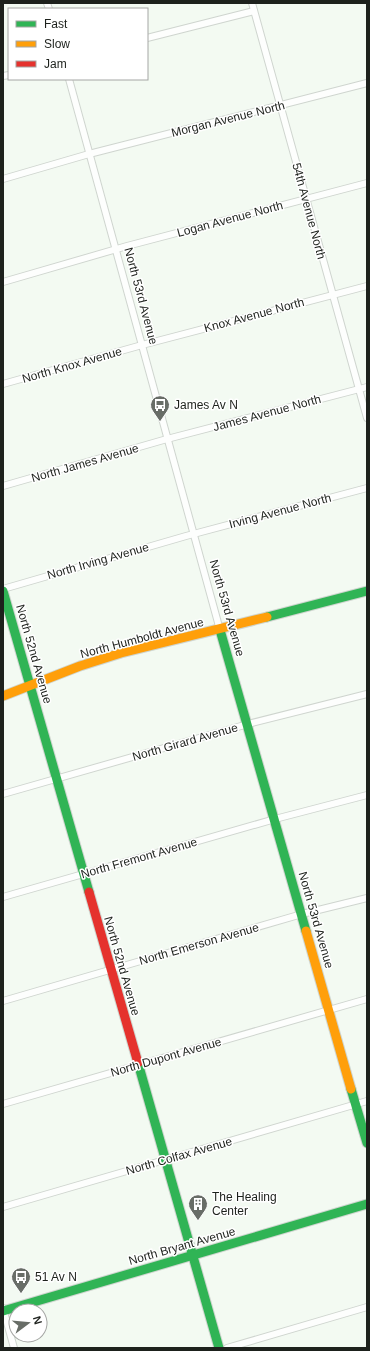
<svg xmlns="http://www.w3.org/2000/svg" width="370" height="1351" font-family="Helvetica,sans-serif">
	<rect width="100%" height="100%" fill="#f3faf2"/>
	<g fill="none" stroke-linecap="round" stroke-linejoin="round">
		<!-- street casing -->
		<g stroke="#cfd5cf" stroke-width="8">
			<g id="street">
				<polyline points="47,3 49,9"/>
				<polyline points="252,3 367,418"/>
				<polyline points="147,38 254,11"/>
				<polyline points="3,76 9,75"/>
				<polyline points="69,79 220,630"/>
				<polyline points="3,179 89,154 367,83"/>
				<polyline points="3,282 127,246 367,183"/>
				<polyline points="3,384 142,345 367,286"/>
				<polyline points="3,486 167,439 367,387"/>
				<polyline points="3,589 186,536 367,488"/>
				<polyline points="3,794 248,724 367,694"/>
				<polyline points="3,897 275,819 367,795"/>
				<polyline points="3,1001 302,914 367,898"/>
				<polyline points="3,1104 367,999"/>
				<polyline points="3,1207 367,1101"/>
				<polyline points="3,1308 14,1348"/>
				<polyline points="227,1348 367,1307"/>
			</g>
		</g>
		<!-- fast casing -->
		<g stroke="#cfd5cf" stroke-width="11">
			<g id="fast">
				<polyline points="3,591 89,892"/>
				<polyline points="267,617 367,591"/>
				<polyline points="220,630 306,931"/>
				<polyline points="138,1063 219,1348"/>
				<polyline points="351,1089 367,1143"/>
				<polyline points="3,1311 367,1204"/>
			</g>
		</g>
		<!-- slow casing -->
		<g stroke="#cfd5cf" stroke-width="11">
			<g id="slow">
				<polyline points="3,696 80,666 121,653 267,617"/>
				<polyline points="306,931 351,1089"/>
			</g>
		</g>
		<!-- jam casing -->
		<g stroke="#cfd5cf" stroke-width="11">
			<polyline id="jam" points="89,892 138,1063"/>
		</g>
		<!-- street -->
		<use href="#street" stroke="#fdfefd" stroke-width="6"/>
		<!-- fast -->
		<use href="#fast" stroke="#30b455" stroke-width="9"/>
		<!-- slow -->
		<use href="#slow" stroke="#ff9f0a" stroke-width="9"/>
		<!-- jam -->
		<use href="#jam" stroke="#e5322d" stroke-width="9"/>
	</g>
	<!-- icons -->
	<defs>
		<g id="bus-pin" transform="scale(1)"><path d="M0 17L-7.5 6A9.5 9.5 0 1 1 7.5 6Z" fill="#686d67" stroke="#fff"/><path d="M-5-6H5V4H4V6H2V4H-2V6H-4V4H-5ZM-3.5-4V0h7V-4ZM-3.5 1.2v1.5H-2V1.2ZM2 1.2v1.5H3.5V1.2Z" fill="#fff"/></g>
		<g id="building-pin" transform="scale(1)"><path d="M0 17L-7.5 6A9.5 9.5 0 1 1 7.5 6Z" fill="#686d67" stroke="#fff"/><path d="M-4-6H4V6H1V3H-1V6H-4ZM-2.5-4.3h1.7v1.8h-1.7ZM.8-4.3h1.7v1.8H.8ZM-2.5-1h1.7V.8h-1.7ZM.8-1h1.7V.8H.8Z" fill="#fff"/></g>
	</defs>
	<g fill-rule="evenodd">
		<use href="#bus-pin" x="160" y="405"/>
		<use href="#building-pin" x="198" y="1204"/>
		<use href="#bus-pin" x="21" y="1277"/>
	</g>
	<g text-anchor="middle" stroke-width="3" stroke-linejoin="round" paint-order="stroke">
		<!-- street labels -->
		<g font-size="12" fill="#1d211c" stroke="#fff">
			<text transform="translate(228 119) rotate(-14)" y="4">Morgan Avenue North</text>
			<text transform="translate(309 211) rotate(75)" y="4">54th Avenue North</text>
			<text transform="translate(230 219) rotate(-15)" y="4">Logan Avenue North</text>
			<text transform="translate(141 296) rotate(75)" y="4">North 53rd Avenue</text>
			<text transform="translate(254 315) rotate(-15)" y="4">Knox Avenue North</text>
			<text transform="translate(72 365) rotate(-16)" y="4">North Knox Avenue</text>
			<text transform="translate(267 413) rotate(-15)" y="4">James Avenue North</text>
			<text transform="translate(85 463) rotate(-16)" y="4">North James Avenue</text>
			<text transform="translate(280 511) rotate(-15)" y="4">Irving Avenue North</text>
			<text transform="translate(98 561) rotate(-16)" y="4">North Irving Avenue</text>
			<text transform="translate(227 608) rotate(74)" y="4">North 53rd Avenue</text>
			<text transform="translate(142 638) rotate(-15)" y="4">North Humboldt Avenue</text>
			<text transform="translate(34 654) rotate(74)" y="4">North 52nd Avenue</text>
			<text transform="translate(185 742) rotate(-16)" y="4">North Girard Avenue</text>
			<text transform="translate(139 858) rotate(-16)" y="4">North Fremont Avenue</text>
			<text transform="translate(316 920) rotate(74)" y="4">North 53rd Avenue</text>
			<text transform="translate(199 944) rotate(-16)" y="4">North Emerson Avenue</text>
			<text transform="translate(122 966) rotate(74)" y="4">North 52nd Avenue</text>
			<text transform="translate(166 1057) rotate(-16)" y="4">North Dupont Avenue</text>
			<text transform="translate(179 1156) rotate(-16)" y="4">North Colfax Avenue</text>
			<text transform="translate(182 1246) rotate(-16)" y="4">North Bryant Avenue</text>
		</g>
		<!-- poi labels -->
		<g font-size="12" fill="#1d211c" stroke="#fff" text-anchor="start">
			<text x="174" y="409">James Av N</text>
			<text x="212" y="1201">The Healing<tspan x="212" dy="14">Center</tspan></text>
			<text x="35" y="1281">51 Av N</text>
		</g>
	</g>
	<!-- border -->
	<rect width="370" height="1351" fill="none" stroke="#1d211c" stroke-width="8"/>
	<!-- legend -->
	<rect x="8" y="8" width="140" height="72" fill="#ffffff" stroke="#a5a6a4"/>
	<rect x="16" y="21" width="20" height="6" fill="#30b455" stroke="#a5a6a4"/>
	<text x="44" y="28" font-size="12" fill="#1d211c">Fast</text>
	<rect x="16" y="41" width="20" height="6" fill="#ff9f0a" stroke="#a5a6a4"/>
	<text x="44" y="48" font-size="12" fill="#1d211c">Slow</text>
	<rect x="16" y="61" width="20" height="6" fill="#e5322d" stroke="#a5a6a4"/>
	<text x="44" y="68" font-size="12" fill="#1d211c">Jam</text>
	<!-- north arrow -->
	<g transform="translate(28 1323) rotate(74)"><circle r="19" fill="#ffffff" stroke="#a5a6a4"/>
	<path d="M0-3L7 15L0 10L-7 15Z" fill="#686d67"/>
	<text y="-6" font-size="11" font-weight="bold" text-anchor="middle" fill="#1d211c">N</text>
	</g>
</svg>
